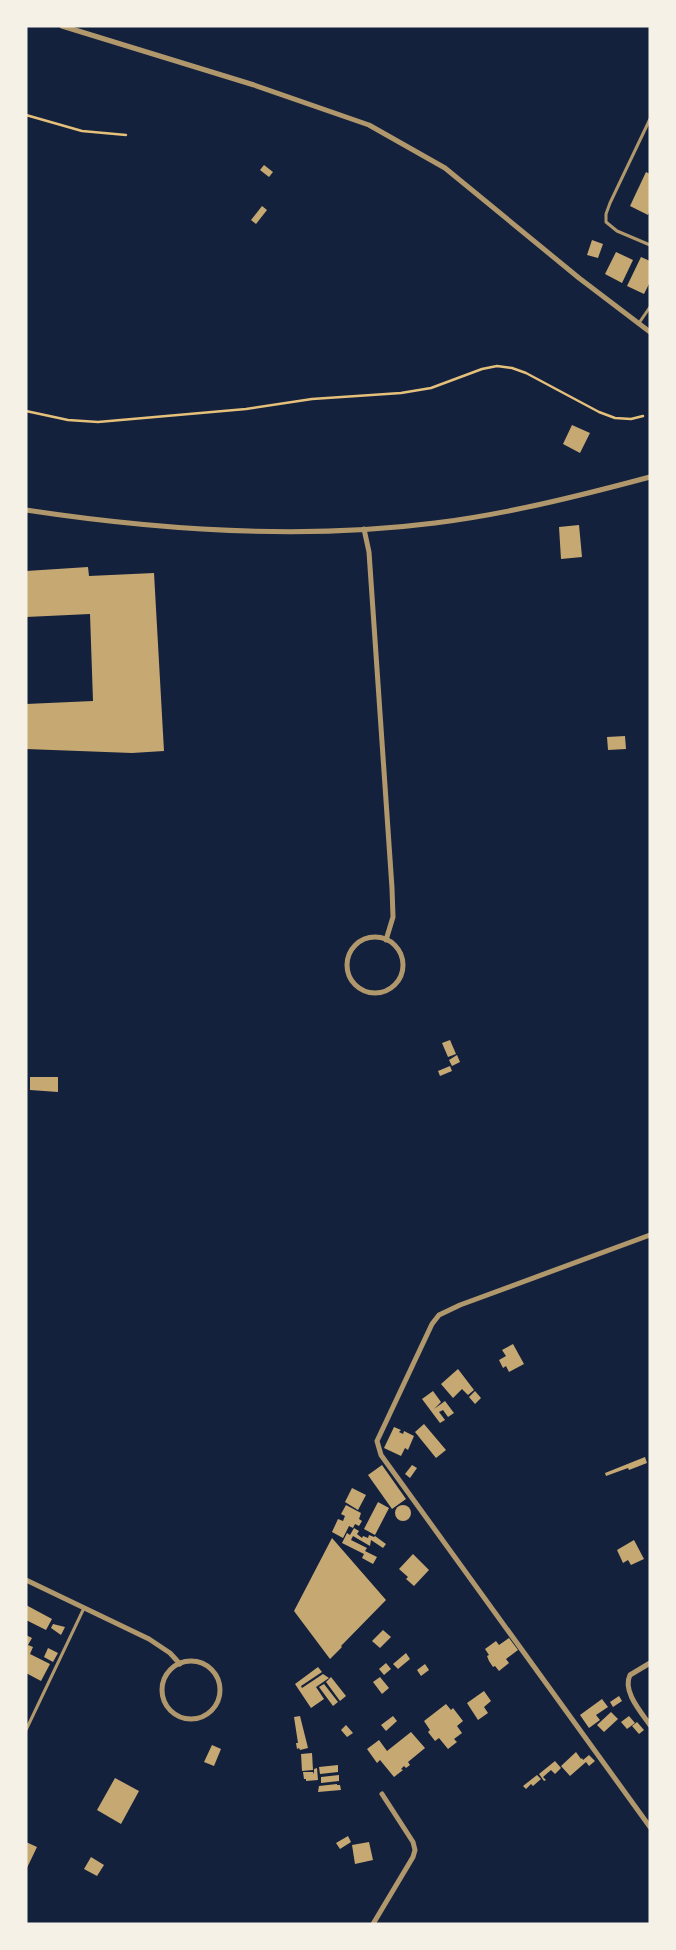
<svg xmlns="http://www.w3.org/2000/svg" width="676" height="1950" font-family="Georgia,serif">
	<rect width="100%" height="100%" fill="#14213d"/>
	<!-- building -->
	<g fill="#c6a872">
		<polygon points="264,165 273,172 269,177 260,170"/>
		<polygon points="646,172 650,174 650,211 648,215 630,206"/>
		<polygon points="262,206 267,210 256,224 251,220"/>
		<polygon points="592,240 603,244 598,258 587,255"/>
		<polygon points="616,252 633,260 622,283 605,274"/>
		<polygon points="641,257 650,261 650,282 644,294 627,286"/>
		<polygon points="572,425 590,433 580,453 563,444"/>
		<polygon points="579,525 582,557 561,559 559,527"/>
		<polygon points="88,567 89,576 154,573 164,751 132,753 26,749 26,704 93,701 90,614 26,617 26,571"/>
		<polygon points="625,736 626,749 608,750 607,737"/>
		<polygon points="450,1040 456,1054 448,1057 442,1043"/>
		<polygon points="457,1055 460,1062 452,1066 449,1060"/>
		<polygon points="450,1066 452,1071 440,1076 438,1071"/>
		<polygon points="30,1077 58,1077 58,1092 30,1090"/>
		<polygon points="513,1344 524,1364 509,1372 506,1366 503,1368 499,1360 506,1356 502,1350"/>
		<polygon points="458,1369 474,1390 468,1395 462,1389 453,1398 441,1384"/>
		<polygon points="433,1391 441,1402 434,1409 445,1401 454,1413 448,1417 443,1410 439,1412 445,1420 440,1423 422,1399"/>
		<polygon points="475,1391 481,1398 475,1404 469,1397"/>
		<polygon points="424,1424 446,1450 436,1458 415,1432"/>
		<polygon points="394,1427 401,1430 399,1432 403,1434 404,1431 414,1436 408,1450 405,1448 401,1456 384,1448"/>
		<polygon points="645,1457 647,1463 629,1470 628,1468 606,1476 605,1473"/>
		<polygon points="382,1465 406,1499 392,1509 368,1475"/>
		<polygon points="412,1465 417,1468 410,1478 405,1474"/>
		<polygon points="352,1488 366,1495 358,1510 345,1502"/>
		<polygon points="378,1502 389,1508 375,1535 364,1529"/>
		<circle cx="403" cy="1513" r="8"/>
		<polygon points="346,1505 361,1513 359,1519 362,1521 359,1526 355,1524 353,1528 349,1526 343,1538 332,1532 338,1519 343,1521 345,1516 341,1514"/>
		<polygon points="354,1528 359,1531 357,1534 362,1538 363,1536 368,1538 369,1535 374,1537 375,1536 386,1544 383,1548 371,1540 370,1546 353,1536 351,1540 367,1548 365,1551 377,1557 373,1564 362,1558 364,1554 342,1543 347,1533 350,1535"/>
		<polygon points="332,1538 386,1600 341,1646 342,1647 330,1659 294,1611"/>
		<polygon points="634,1540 644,1559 631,1565 628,1560 623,1563 617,1550"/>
		<polygon points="413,1554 429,1570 414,1586 406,1579 408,1577 399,1569"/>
		<polygon points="26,1605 52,1619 46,1630 26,1620"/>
		<polygon points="53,1624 65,1627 61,1635 51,1628"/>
		<polygon points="383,1630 391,1637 380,1648 372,1641"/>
		<polygon points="26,1635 32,1638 28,1645 33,1647 30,1654 50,1664 41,1681 26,1673"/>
		<polygon points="509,1638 518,1650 506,1659 509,1663 499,1671 495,1666 493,1667 489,1661 487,1656 489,1655 485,1649 496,1641 499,1645"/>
		<polygon points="48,1648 58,1653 53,1662 44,1657"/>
		<polygon points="406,1653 410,1659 398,1669 393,1664"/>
		<polygon points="386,1663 391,1669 384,1675 379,1669"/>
		<polygon points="425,1664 429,1670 421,1676 417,1670"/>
		<polygon points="318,1667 322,1672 301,1686 302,1688 323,1674 329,1678 316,1687 324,1699 311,1708 295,1684"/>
		<polygon points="331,1677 346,1696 340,1701 326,1682"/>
		<polygon points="380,1677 389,1688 382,1694 373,1682"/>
		<polygon points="324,1684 338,1702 333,1706 319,1687"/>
		<polygon points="484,1691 491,1701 484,1707 488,1713 478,1720 467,1703"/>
		<polygon points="619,1696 622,1701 613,1707 610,1702"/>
		<polygon points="602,1699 608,1707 596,1715 600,1720 589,1728 580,1715"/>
		<polygon points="446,1704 451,1710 453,1708 463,1721 457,1726 462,1733 454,1739 457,1742 448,1749 439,1738 435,1741 428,1732 430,1730 424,1721"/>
		<polygon points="611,1712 618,1719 604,1732 597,1725"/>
		<polygon points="300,1716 308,1748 300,1750 299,1748 297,1749 296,1743 298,1743 294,1717"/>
		<polygon points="393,1716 397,1721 386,1731 381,1725"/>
		<polygon points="629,1716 635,1723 627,1729 621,1722"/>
		<polygon points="637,1722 644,1730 639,1734 632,1726"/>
		<polygon points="346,1725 353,1733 347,1737 341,1730"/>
		<polygon points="411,1732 425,1748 408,1762 410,1765 406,1768 404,1766 401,1769 403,1770 394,1777 380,1760 377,1763 367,1749 379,1740 387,1751"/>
		<polygon points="212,1745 221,1749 214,1766 204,1762"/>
		<polygon points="576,1752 581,1759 582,1758 583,1760 589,1755 595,1761 589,1766 586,1762 570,1776 561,1766"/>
		<polygon points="312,1753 313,1770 302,1771 301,1754"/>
		<polygon points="555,1761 561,1768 555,1774 551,1770 543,1777 546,1780 544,1781 539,1774"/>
		<polygon points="338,1765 338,1772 320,1774 319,1767"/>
		<polygon points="317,1768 318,1780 306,1781 306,1779 304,1779 303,1772 313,1772 314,1774 314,1769"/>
		<polygon points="339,1775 339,1781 321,1783 321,1777"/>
		<polygon points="537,1775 541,1779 533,1786 531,1784 526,1789 523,1786"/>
		<polygon points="115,1778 139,1791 121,1824 97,1810"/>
		<polygon points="337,1784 337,1785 340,1785 341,1790 318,1792 319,1786"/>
		<polygon points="348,1836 351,1842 340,1849 336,1843"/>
		<polygon points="26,1842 37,1847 26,1870"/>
		<polygon points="369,1842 373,1860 355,1864 352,1845"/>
		<polygon points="91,1857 104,1865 97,1876 84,1869"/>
	</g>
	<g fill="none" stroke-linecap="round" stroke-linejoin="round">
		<!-- path -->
		<g stroke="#e5c07b" stroke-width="2.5">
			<polyline points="26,115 82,131 126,135"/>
			<polyline points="26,411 68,420 98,422 246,409 312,399 401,393 431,388 482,369 497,366 512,368 526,373 599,412 615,418 631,419 643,416"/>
		</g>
		<!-- service -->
		<g stroke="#b1986c" stroke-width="3">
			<polyline points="650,119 610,203 606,214 606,222 617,231 650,245"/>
			<polyline points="639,323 650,307"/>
			<polyline points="26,1730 84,1608"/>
		</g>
		<!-- minor -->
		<g stroke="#b1986c" stroke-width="5">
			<polyline points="62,26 254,85 369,125 445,168 579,278 650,332"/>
			<path d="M26,510c132,20 276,30 409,13 72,-9 144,-27 215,-46"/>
			<polyline points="364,529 369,552 392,888 393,917 386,940"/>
			<circle cx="375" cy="965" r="28"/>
			<polyline points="650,1235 460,1305 439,1315 432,1324 377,1441 381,1455 650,1827"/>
			<polyline points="26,1580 149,1639 170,1653 180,1664"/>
			<circle cx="191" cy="1690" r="29"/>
			<path d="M650,1663l-20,12c-8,16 11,37 20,50"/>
			<polyline points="373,1924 413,1857 415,1850 413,1842 382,1794"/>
		</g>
	</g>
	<!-- border -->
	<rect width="676" height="1950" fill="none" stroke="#f6f1e7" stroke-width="55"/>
</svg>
